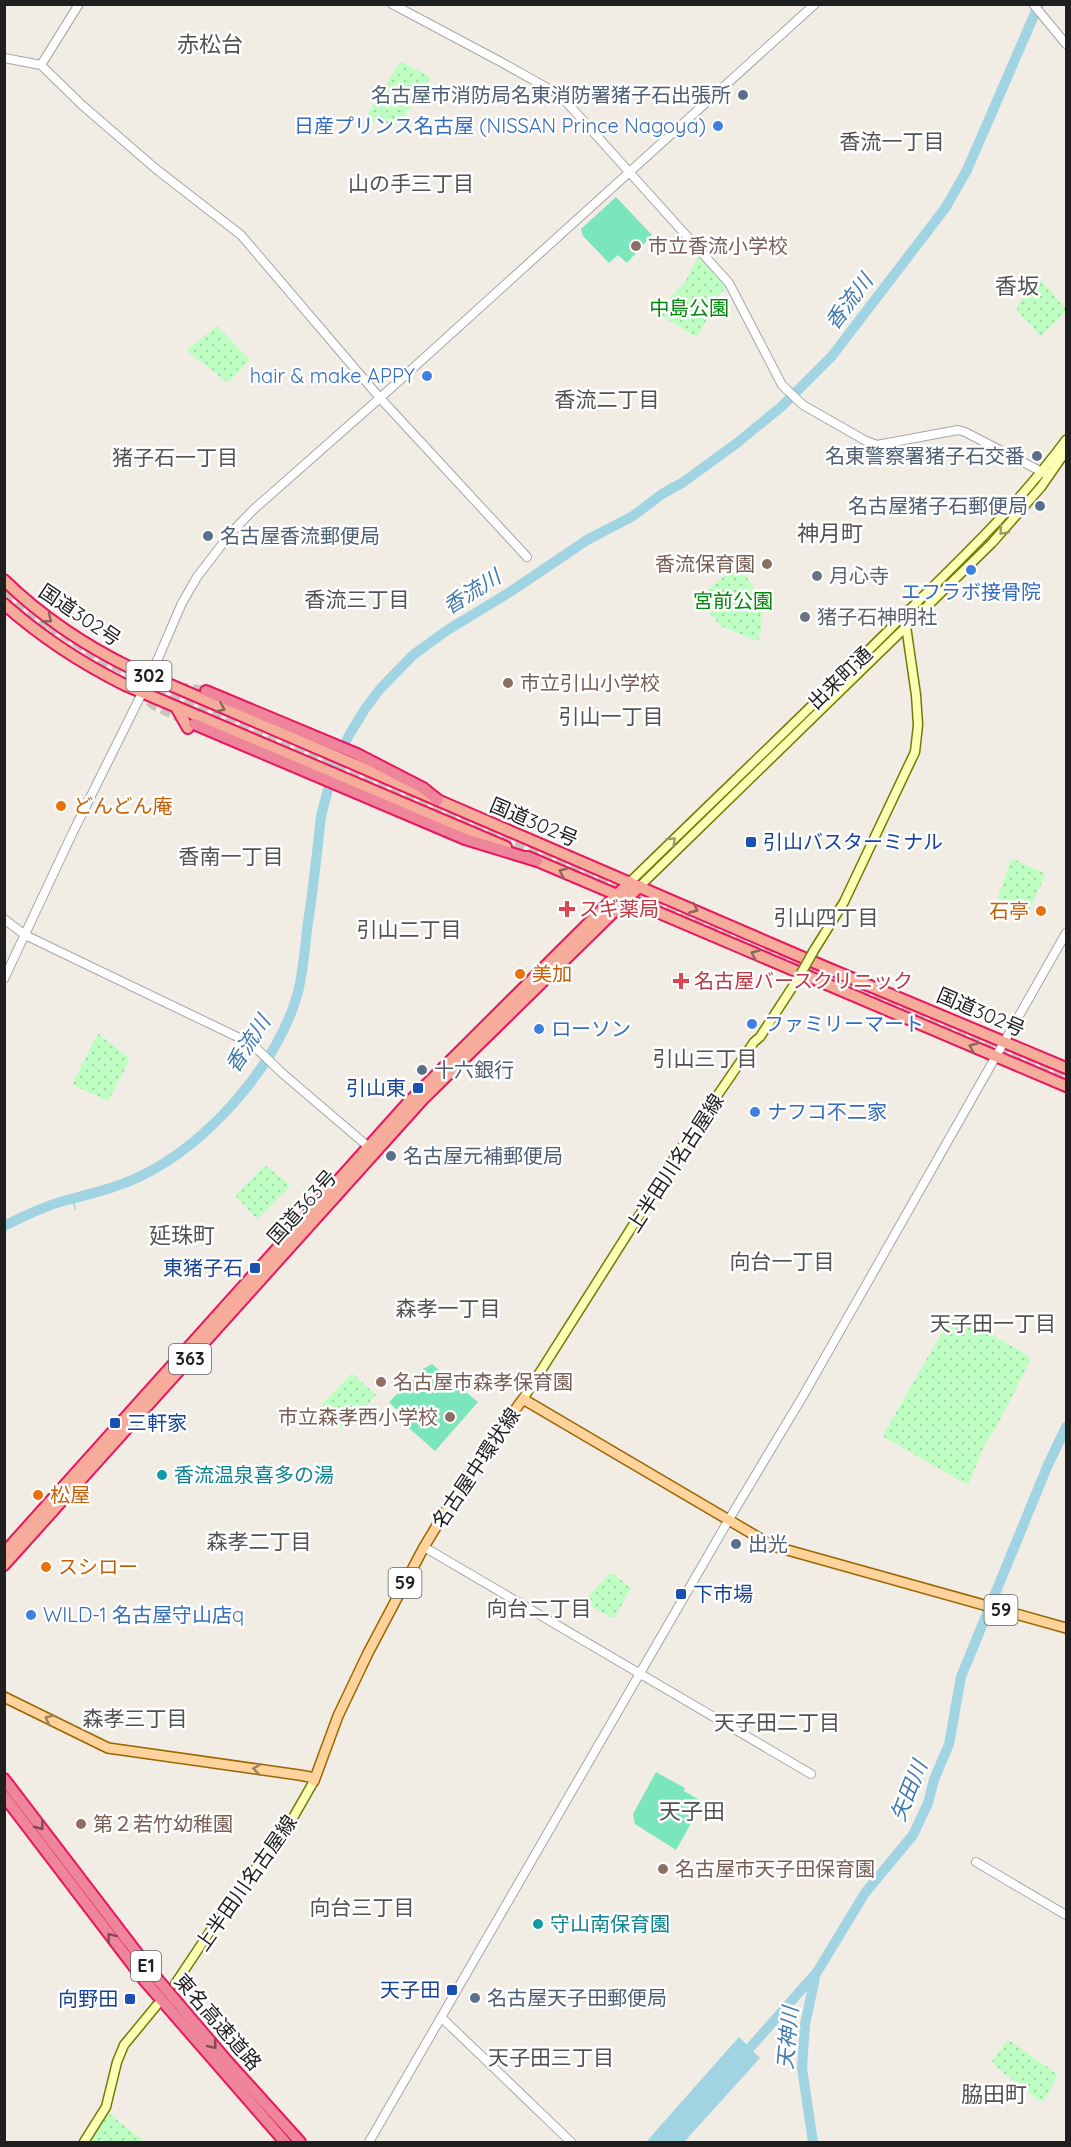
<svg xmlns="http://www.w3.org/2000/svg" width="1071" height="2147" font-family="Quicksand,'Noto Sans JP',sans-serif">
	<defs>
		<pattern id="park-dots" width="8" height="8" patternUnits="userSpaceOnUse" patternTransform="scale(1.5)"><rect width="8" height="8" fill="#befec2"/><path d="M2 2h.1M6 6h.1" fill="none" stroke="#a3d9a6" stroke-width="1.8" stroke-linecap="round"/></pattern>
	</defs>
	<rect width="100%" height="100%" fill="#f1ece4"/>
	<!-- park -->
	<g fill="url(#park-dots)">
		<polygon points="402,62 429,76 430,79 400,122 395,125 368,120 366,117 399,64"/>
		<polygon points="698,257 702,259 728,285 721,293 700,332 696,337 659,314 658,310 685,282"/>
		<polygon points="1037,279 1040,279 1066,309 1066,312 1041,336 1017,311 1017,307"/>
		<polygon points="217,326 250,360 228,383 188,352 188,349"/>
		<path d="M739,566c19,27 27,40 20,73l-2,2 -36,-15 -22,-25v-4l36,-30z"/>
		<polygon points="1013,859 1044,873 1045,876 1028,913 1024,914 999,901 998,897 1010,862"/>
		<polygon points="99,1034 128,1057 129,1061 108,1101 73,1085 73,1083 97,1035"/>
		<polygon points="264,1166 266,1166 289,1184 289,1187 259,1218 256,1218 236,1196 236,1194"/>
		<polygon points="956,1313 1028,1356 1030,1361 996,1428 986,1442 969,1483 966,1484 884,1437 883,1435 952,1315"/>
		<polygon points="352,1373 376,1395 345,1428 341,1428 322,1404"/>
		<polygon points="612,1573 631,1588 615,1617 612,1618 585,1603 584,1600 609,1574"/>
		<polygon points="1010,2041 1056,2073 1057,2076 1044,2101 1041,2102 994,2065 992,2061 1006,2042"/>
		<polygon points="106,2111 145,2142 87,2142"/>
	</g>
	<!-- pitch -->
	<g fill="#7be6bc">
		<polygon points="616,197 652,235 627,263 618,255 609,263 583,236 581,229"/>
		<polygon points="432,1364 478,1402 435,1451 402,1422 405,1418 389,1402 421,1370"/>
		<polygon points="656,1772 685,1788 684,1791 703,1802 676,1850 635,1824 633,1814"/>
	</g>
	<!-- water -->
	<polygon fill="#a1d4e2" points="739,2037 760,2058 684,2142 646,2142"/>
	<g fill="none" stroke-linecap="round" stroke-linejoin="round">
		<!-- stream -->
		<polyline stroke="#a1d4e2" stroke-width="1.5" points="73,1199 75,1209"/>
		<!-- river -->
		<g stroke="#a1d4e2" stroke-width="10">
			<path d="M4,1226c20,-10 39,-19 59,-25 27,-7 53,-13 78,-25 66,-31 138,-113 157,-184 5,-20 7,-42 9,-63 6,-38 10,-75 14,-113l12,-46 15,-33 17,-28 15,-20 33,-34 33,-24 64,-39 77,-52 46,-24 29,-22 20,-11 55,-40 44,-36 51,-51 114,-149 21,-37 72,-166"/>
			<polyline points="741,2058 817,1972 865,1893 913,1835 928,1803 934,1780 949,1744 961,1677 1047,1467 1066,1427"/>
			<polyline points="813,2142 802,2068 805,2024 815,1978"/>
		</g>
		<!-- motorway-tunnel -->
		<g stroke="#c7c3bd" stroke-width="10" stroke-dasharray="10 5" stroke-linecap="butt">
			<polyline points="4,594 53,636"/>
			<polyline points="50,625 106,662 156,684"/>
			<polyline points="142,686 658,903 1066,1080"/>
			<polyline points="178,687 206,691"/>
			<polyline points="137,692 154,705 185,720"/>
		</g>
		<!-- tertiary casing -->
		<g stroke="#a6a6a6" stroke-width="10">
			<g id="tertiary">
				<polyline points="392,4 501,62 560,95 729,283 782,385 803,405 866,441 877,445 958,430 965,432 1046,474"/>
				<polyline points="1033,4 1066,44"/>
				<polyline points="4,58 41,65 82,105 156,169 241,235 380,398 527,557"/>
				<polyline points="41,65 79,4"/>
				<polyline points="4,919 25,935 252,1044 282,1073 371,1149"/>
				<polyline points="4,979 73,832 150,677 182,603 197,577 230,534 253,510 380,398 815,4"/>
				<polyline points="424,1547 811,1774"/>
				<polyline points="976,1862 1066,1915"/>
				<polyline points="442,2018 571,2142"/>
				<polyline points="369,2142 728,1521 803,1396 1066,933"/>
			</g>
		</g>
		<!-- secondary casing -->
		<g stroke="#6f7c00" stroke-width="11">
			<g id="secondary">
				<path d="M630,882c91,-89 183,-176 273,-266 57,-56 115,-111 163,-176"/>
				<polyline points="640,886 992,543 1041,487 1066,451"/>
				<polyline points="813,952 844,902 915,752 918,725 916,695 906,626"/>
				<polyline points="523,1399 656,1189 658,1182 754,1042 760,1037 799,977"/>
				<polyline points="175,1984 215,1924 294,1816 314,1781"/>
				<polyline points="84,2142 106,2107 117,2062 124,2045 157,2005"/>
			</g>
		</g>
		<!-- primary casing -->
		<g stroke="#9a6600" stroke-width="12">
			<polyline id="primary" points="4,1697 108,1748 299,1775 310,1777 314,1781 338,1716 368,1653 424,1547 467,1476 523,1399 773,1546 1066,1628"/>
		</g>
		<!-- trunk casing -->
		<g stroke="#ea1660" stroke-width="14">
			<g id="trunk">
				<path d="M4,580c38,37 80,65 127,88l694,299 241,101"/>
				<path d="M4,604c37,33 77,59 121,81l381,162"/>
				<polyline points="176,707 188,728"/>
				<polyline points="528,857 1066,1086"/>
				<polyline points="4,1553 406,1105 630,882"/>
				<polyline points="4,1565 423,1099 640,886"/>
			</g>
		</g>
		<!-- motorway casing -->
		<g stroke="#ea1660" stroke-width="14">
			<g id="motorway">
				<polyline points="206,691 357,754 423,788 438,800"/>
				<polyline points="194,724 465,839 537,861"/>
				<polyline points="4,1779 153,1974 226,2060 300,2142"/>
				<polyline points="4,1796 145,1981 285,2142"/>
			</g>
		</g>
		<!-- tertiary -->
		<use href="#tertiary" stroke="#fff" stroke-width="8"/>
		<!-- secondary -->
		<use href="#secondary" stroke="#fcffb4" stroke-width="8"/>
		<!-- primary -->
		<use href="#primary" stroke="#ffd39b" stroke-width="9"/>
		<!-- trunk -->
		<use href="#trunk" stroke="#f6ac9a" stroke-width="10"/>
		<!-- motorway -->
		<use href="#motorway" stroke="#ee859a" stroke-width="10"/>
		<!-- secondary-bridge casing -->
		<g stroke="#6f7c00" stroke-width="11" stroke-linecap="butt">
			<polyline id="secondary-bridge" points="799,977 813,952"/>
		</g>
		<!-- secondary-bridge -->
		<use href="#secondary-bridge" stroke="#fcffb4" stroke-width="8"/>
	</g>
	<!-- one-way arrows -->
	<defs><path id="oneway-chevron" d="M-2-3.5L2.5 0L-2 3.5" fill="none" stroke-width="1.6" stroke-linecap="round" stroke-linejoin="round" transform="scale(1.5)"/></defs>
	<g stroke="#999a71">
		<use href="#oneway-chevron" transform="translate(1003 531) rotate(131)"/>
		<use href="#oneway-chevron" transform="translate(672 841) rotate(-44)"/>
	</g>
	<g stroke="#8a665c">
		<use href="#oneway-chevron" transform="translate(48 619) rotate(38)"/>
		<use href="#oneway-chevron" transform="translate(221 708) rotate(23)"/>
		<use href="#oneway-chevron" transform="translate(563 872) rotate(-156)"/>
		<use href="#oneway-chevron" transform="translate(694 909) rotate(24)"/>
		<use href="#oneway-chevron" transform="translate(755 954) rotate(-156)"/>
		<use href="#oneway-chevron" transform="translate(973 1047) rotate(-157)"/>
	</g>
	<g stroke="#9a8263">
		<use href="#oneway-chevron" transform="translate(49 1719) rotate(-153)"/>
		<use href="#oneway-chevron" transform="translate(257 1769) rotate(-172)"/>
	</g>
	<g stroke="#7c4d56">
		<use href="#oneway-chevron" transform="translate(40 1826) rotate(53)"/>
		<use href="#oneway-chevron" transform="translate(111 1937) rotate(-128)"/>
		<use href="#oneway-chevron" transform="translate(213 2045) rotate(50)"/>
	</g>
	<!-- markers -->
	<g fill="#5c6f8a" stroke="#fff" stroke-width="2">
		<circle cx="743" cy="95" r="6"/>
		<circle cx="1037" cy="456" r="6"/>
		<circle cx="1040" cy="506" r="6"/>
		<circle cx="208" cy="536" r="6"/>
		<circle cx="422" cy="1070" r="6"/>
		<circle cx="391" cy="1156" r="6"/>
		<circle cx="736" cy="1544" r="6"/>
		<circle cx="475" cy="1998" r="6"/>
	</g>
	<g fill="#3f7fe0" stroke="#fff" stroke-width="2">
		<circle cx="718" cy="126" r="6"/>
		<circle cx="427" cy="376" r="6"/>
		<circle cx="971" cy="570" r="6"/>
		<circle cx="752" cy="1024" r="6"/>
		<circle cx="539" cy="1029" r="6"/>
		<circle cx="755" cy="1112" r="6"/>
		<circle cx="31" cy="1615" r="6"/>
	</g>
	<g fill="#8d6e63" stroke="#fff" stroke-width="2">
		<circle cx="636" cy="246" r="6"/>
		<circle cx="767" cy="564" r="6"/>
		<circle cx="508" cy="683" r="6"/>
		<circle cx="381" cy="1382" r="6"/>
		<circle cx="450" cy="1417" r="6"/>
		<circle cx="81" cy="1824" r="6"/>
		<circle cx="663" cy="1869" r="6"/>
	</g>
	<g fill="#6b7280" stroke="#fff" stroke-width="2">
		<circle cx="817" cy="576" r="6"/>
		<circle cx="805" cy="617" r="6"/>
	</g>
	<g fill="#e8710a" stroke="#fff" stroke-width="2">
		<circle cx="61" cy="806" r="6"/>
		<circle cx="1041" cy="911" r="6"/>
		<circle cx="520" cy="974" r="6"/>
		<circle cx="38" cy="1495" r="6"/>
		<circle cx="46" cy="1567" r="6"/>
	</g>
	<g fill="#1a4fb4" stroke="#fff" stroke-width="2">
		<rect x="745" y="836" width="12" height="12" rx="3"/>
		<rect x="412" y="1082" width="12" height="12" rx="3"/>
		<rect x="249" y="1262" width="12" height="12" rx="3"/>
		<rect x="109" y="1417" width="12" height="12" rx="3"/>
		<rect x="675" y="1588" width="12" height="12" rx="3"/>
		<rect x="446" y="1984" width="12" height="12" rx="3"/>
		<rect x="124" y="1993" width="12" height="12" rx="3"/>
	</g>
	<g fill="#e0444e" stroke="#fff" stroke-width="2">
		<path d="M564 900h6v6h6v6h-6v6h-6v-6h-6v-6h6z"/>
		<path d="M678 972h6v6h6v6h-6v6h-6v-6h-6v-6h6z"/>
	</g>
	<g fill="#0f9aa8" stroke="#fff" stroke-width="2">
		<circle cx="162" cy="1475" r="6"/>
		<circle cx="538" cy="1924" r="6"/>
	</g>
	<g text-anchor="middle" stroke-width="5" stroke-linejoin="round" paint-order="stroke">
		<!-- shield labels -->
		<g fill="#fff" stroke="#626262" stroke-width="1.5">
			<rect x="126.5" y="661" width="45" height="30" rx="4.5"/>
			<rect x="169" y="1344" width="42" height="30" rx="4.5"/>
			<rect x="388.5" y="1568" width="33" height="30" rx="4.5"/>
			<rect x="984.5" y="1595" width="33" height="30" rx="4.5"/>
			<rect x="131" y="1951" width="30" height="30" rx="4.5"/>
		</g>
		<g font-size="18" font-weight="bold" fill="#1f1f1f">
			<text x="149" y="682">302</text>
			<text x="190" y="1365">363</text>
			<text x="405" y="1589">59</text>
			<text x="1001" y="1616">59</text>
			<text x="146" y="1972">E1</text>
		</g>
		<!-- service labels -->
		<g font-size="20" fill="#4e5e75" stroke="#fff" text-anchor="start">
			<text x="731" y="102" text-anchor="end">名古屋市消防局名東消防署猪子石出張所</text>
			<text x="1025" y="463" text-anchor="end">名東警察署猪子石交番</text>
			<text x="1028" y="513" text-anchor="end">名古屋猪子石郵便局</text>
			<text x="220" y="543">名古屋香流郵便局</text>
			<text x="434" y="1077">十六銀行</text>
			<text x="403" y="1163">名古屋元補郵便局</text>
			<text x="748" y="1551">出光</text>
			<text x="487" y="2005">名古屋天子田郵便局</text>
		</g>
		<!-- shop labels -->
		<g font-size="20" fill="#366cbe" stroke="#fff" text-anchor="start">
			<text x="706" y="133" text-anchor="end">日産プリンス名古屋 (NISSAN Prince Nagoya)</text>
			<text x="415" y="383" text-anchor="end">hair &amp; make APPY</text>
			<text x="971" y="599" text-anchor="middle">エフラボ接骨院</text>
			<text x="764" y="1031">ファミリーマート</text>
			<text x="551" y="1036">ローソン</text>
			<text x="767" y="1119">ナフコ不二家</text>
			<text x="43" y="1622">WILD-1 名古屋守山店q</text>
		</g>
		<!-- education labels -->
		<g font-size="20" fill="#785e54" stroke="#fff" text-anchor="start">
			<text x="648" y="253">市立香流小学校</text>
			<text x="755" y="571" text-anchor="end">香流保育園</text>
			<text x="520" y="690">市立引山小学校</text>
			<text x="393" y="1389">名古屋市森孝保育園</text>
			<text x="438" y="1424" text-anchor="end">市立森孝西小学校</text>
			<text x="93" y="1831">第２若竹幼稚園</text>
			<text x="675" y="1876">名古屋市天子田保育園</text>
		</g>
		<!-- park labels -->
		<g font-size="20" fill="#02880c" stroke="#fff">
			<text x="689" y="315">中島公園</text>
			<text x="733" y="608">宮前公園</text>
		</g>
		<!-- worship labels -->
		<g font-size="20" fill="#5b616d" stroke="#fff" text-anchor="start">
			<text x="829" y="583">月心寺</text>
			<text x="817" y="624">猪子石神明社</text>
		</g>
		<!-- street labels -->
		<g font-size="20" fill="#1f1f1f" stroke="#fff">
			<text transform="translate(80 615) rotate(34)" y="7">国道302号</text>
			<text transform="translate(840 678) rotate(-44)" y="7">出来町通</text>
			<text transform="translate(534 822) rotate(23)" y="7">国道302号</text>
			<text transform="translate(981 1012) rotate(23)" y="7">国道302号</text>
			<text transform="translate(675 1163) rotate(-57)" y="7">上半田川名古屋線</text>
			<text transform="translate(302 1207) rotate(-48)" y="7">国道363号</text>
			<text transform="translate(476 1468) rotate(-56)" y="7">名古屋中環状線</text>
			<text transform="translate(246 1883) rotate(-55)" y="7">上半田川名古屋線</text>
			<text transform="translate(218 2022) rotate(49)" y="7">東名高速道路</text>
		</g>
		<!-- food labels -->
		<g font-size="20" fill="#c56008" stroke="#fff" text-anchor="start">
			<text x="73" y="813">どんどん庵</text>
			<text x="1029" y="918" text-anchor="end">石亭</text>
			<text x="532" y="981">美加</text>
			<text x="50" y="1502">松屋</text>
			<text x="58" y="1574">スシロー</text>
		</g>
		<!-- transit labels -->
		<g font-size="20" fill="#164399" stroke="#fff" text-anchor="end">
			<text x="763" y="849" text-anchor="start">引山バスターミナル</text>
			<text x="406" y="1095">引山東</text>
			<text x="243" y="1275">東猪子石</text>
			<text x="127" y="1430" text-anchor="start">三軒家</text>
			<text x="693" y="1601" text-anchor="start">下市場</text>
			<text x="440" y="1997">天子田</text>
			<text x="118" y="2006">向野田</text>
		</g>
		<!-- health labels -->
		<g font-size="20" fill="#be3a42" stroke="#fff" text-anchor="start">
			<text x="579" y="916">スギ薬局</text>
			<text x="694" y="988">名古屋バースクリニック</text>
		</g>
		<!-- culture labels -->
		<g font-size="20" fill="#0d838f" stroke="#fff" text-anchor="start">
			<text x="174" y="1482">香流温泉喜多の湯</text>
			<text x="550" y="1931">守山南保育園</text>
		</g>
		<!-- neighbourhood labels -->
		<g font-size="21" fill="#525252" stroke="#fff">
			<text x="892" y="149">香流一丁目</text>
			<text x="411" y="191">山の手三丁目</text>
			<text x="607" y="407">香流二丁目</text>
			<text x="175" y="465">猪子石一丁目</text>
			<text x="357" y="607">香流三丁目</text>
			<text x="611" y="724">引山一丁目</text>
			<text x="231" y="864">香南一丁目</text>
			<text x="826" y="925">引山四丁目</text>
			<text x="409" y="937">引山二丁目</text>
			<text x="705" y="1066">引山三丁目</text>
			<text x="782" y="1269">向台一丁目</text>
			<text x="448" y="1316">森孝一丁目</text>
			<text x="993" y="1331">天子田一丁目</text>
			<text x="259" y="1549">森孝二丁目</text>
			<text x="539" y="1616">向台二丁目</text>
			<text x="135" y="1726">森孝三丁目</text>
			<text x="777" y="1730">天子田二丁目</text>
			<text x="362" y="1915">向台三丁目</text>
			<text x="551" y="2065">天子田三丁目</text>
		</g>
		<!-- water labels -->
		<g font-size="21" font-style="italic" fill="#4079af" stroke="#fff">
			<text transform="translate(849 302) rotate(-53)" y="7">香流川</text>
			<text transform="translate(472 592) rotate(-32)" y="7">香流川</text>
			<text transform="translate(248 1044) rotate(-57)" y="7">香流川</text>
			<text transform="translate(909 1791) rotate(-68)" y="7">矢田川</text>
			<text transform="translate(788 2038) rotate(-85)" y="7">天神川</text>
		</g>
		<!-- quarter labels -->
		<g font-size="22" fill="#525252" stroke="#fff">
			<text x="210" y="52">赤松台</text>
			<text x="1017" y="294">香坂</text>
			<text x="830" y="541">神月町</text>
			<text x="182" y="1243">延珠町</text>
			<text x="692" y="1819">天子田</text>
			<text x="994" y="2102">脇田町</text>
		</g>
	</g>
	<!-- border -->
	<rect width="1071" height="2147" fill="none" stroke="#1f1f1f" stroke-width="12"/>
</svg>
